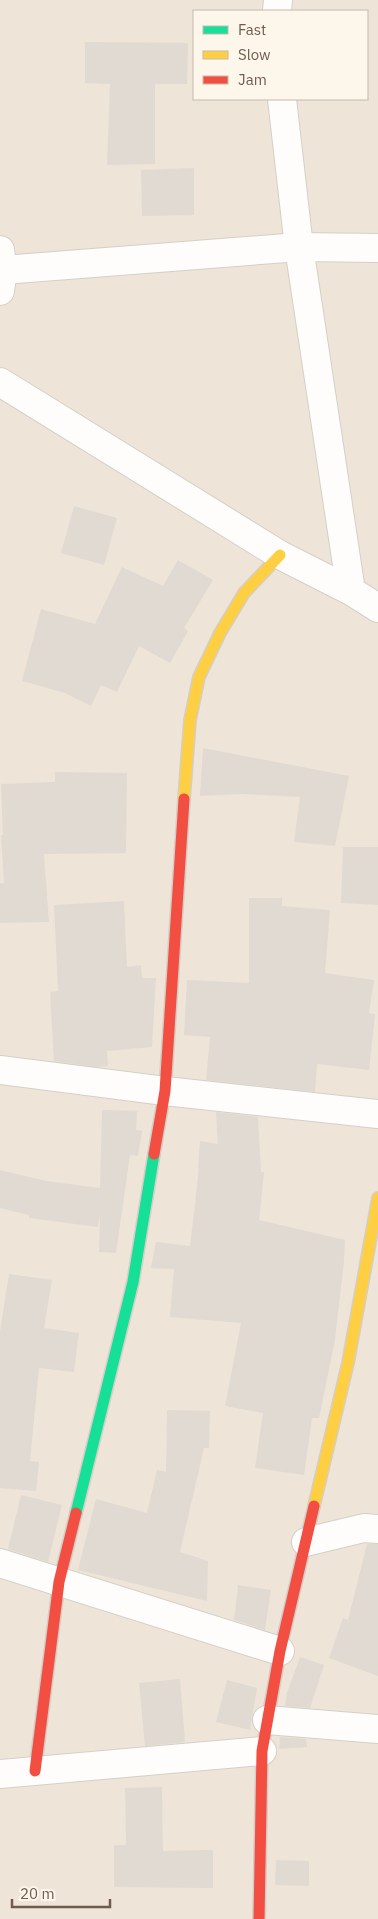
<svg xmlns="http://www.w3.org/2000/svg" width="378" height="1919" font-family="'IBM Plex Sans',sans-serif">
	<rect width="100%" height="100%" fill="#f5f2ea"/>
	<!-- residential -->
	<path fill="#eee5d8" fill-rule="evenodd" d="M0,0h378v1919h-378zM194,11h173v88h-173z"/>
	<!-- building -->
	<g fill="#e1dad2">
		<polygon points="85,42 188,43 187,84 155,84 155,164 107,165 110,84 85,83"/>
		<polygon points="194,168 194,215 142,216 141,170"/>
		<polygon points="74,506 117,518 104,565 61,553"/>
		<polygon points="178,560 213,580 184,628 188,631 170,663 139,646 117,692 101,685 91,706 65,693 22,681 41,609 95,624 122,567 163,586"/>
		<polygon points="203,748 349,776 335,846 294,842 300,797 242,794 200,796"/>
		<polygon points="55,772 127,773 126,853 44,854 49,922 0,923 0,883 4,883 1,835 3,835 1,784 55,782"/>
		<polygon points="343,847 378,847 378,905 341,903"/>
		<polygon points="249,898 282,898 282,906 330,910 325,973 374,980 369,1013 375,1014 369,1070 317,1064 315,1092 206,1080 210,1037 184,1035 187,980 249,983"/>
		<polygon points="124,901 127,967 141,965 142,978 156,978 152,1047 107,1051 108,1066 96,1067 54,1061 50,992 58,991 54,905"/>
		<polygon points="102,1110 137,1111 136,1130 142,1131 138,1156 130,1155 116,1253 99,1252 100,1214 98,1227 29,1218 29,1215 0,1208 0,1170 46,1181 100,1188"/>
		<polygon points="216,1112 258,1117 261,1172 264,1172 259,1220 345,1240 344,1261 335,1340 319,1418 312,1418 304,1475 255,1468 263,1413 225,1406 241,1323 170,1317 174,1269 151,1268 156,1242 190,1246 199,1168 198,1168 200,1141 218,1144"/>
		<polygon points="9,1274 52,1280 44,1328 79,1333 74,1372 39,1368 30,1461 39,1462 36,1491 0,1488 0,1332"/>
		<polygon points="167,1410 210,1411 209,1448 204,1448 180,1552 208,1561 207,1601 78,1570 96,1499 147,1513 157,1470 166,1472"/>
		<polygon points="21,1495 62,1505 48,1562 8,1549"/>
		<polygon points="367,1544 378,1544 378,1676 329,1658 343,1618 348,1620"/>
		<polygon points="238,1585 271,1590 265,1630 234,1620"/>
		<polygon points="300,1657 324,1665 310,1708 285,1706 287,1693"/>
		<polygon points="180,1679 185,1742 145,1746 139,1683"/>
		<polygon points="227,1680 257,1688 250,1730 216,1722"/>
		<polygon points="280,1737 306,1739 307,1747 279,1749"/>
		<polygon points="162,1787 163,1851 213,1850 213,1888 114,1887 114,1845 126,1845 125,1788"/>
		<polygon points="276,1860 309,1861 309,1886 275,1885"/>
	</g>
	<g fill="none" stroke-linecap="round" stroke-linejoin="round">
		<!-- street casing -->
		<g stroke="#d4cfc8" stroke-width="30">
			<g id="street">
				<polyline points="277,11 278,0"/>
				<polyline points="282,99 299,247 351,591 378,608"/>
				<polyline points="0,250 3,270 0,291"/>
				<polyline points="3,270 299,247 378,248"/>
				<polyline points="0,382 280,555 351,591"/>
				<polyline points="0,1070 165,1091 378,1114"/>
				<polyline points="306,1542 364,1528 378,1529"/>
				<polyline points="0,1563 280,1651"/>
				<polyline points="267,1720 378,1729"/>
				<polyline points="0,1774 262,1751"/>
			</g>
		</g>
		<!-- fast casing -->
		<g stroke="#d4cec6" stroke-width="14">
			<polyline id="fast" points="76,1513 133,1282 154,1154"/>
		</g>
		<!-- slow casing -->
		<g stroke="#d4cec6" stroke-width="14">
			<g id="slow">
				<polyline points="184,799 190,720 199,677 220,633 244,593 280,555"/>
				<polyline points="314,1506 348,1363 378,1198"/>
			</g>
		</g>
		<!-- jam casing -->
		<g stroke="#d4cec6" stroke-width="14">
			<g id="jam">
				<polyline points="154,1154 165,1091 184,799"/>
				<polyline points="35,1771 59,1582 76,1513"/>
				<polyline points="259,1919 262,1751 280,1651 314,1506"/>
			</g>
		</g>
		<!-- street -->
		<use href="#street" stroke="#fefdfc" stroke-width="28"/>
		<!-- fast -->
		<use href="#fast" stroke="#16e098" stroke-width="11"/>
		<!-- slow -->
		<use href="#slow" stroke="#ffcf43" stroke-width="11"/>
		<!-- jam -->
		<use href="#jam" stroke="#f24e42" stroke-width="11"/>
	</g>
	<!-- legend -->
	<rect x="193" y="10" width="175" height="90" fill="#fdf7eb" stroke="#c5b9ac"/>
	<rect x="203" y="26" width="25" height="8" fill="#16e098" stroke="#c5b9ac"/>
	<text x="238" y="35" font-size="15" fill="#715b4d">Fast</text>
	<rect x="203" y="51" width="25" height="8" fill="#ffcf43" stroke="#c5b9ac"/>
	<text x="238" y="60" font-size="15" fill="#715b4d">Slow</text>
	<rect x="203" y="76" width="25" height="8" fill="#f24e42" stroke="#c5b9ac"/>
	<text x="238" y="85" font-size="15" fill="#715b4d">Jam</text>
	<!-- scale -->
	<path d="M12 1899v8h98v-8" fill="none" stroke="#715b4d" stroke-width="2.5"/>
	<text x="20" y="1899" font-size="15" fill="#715b4d" stroke="#fdf7eb" stroke-width="4" paint-order="stroke">20 m</text>
</svg>
